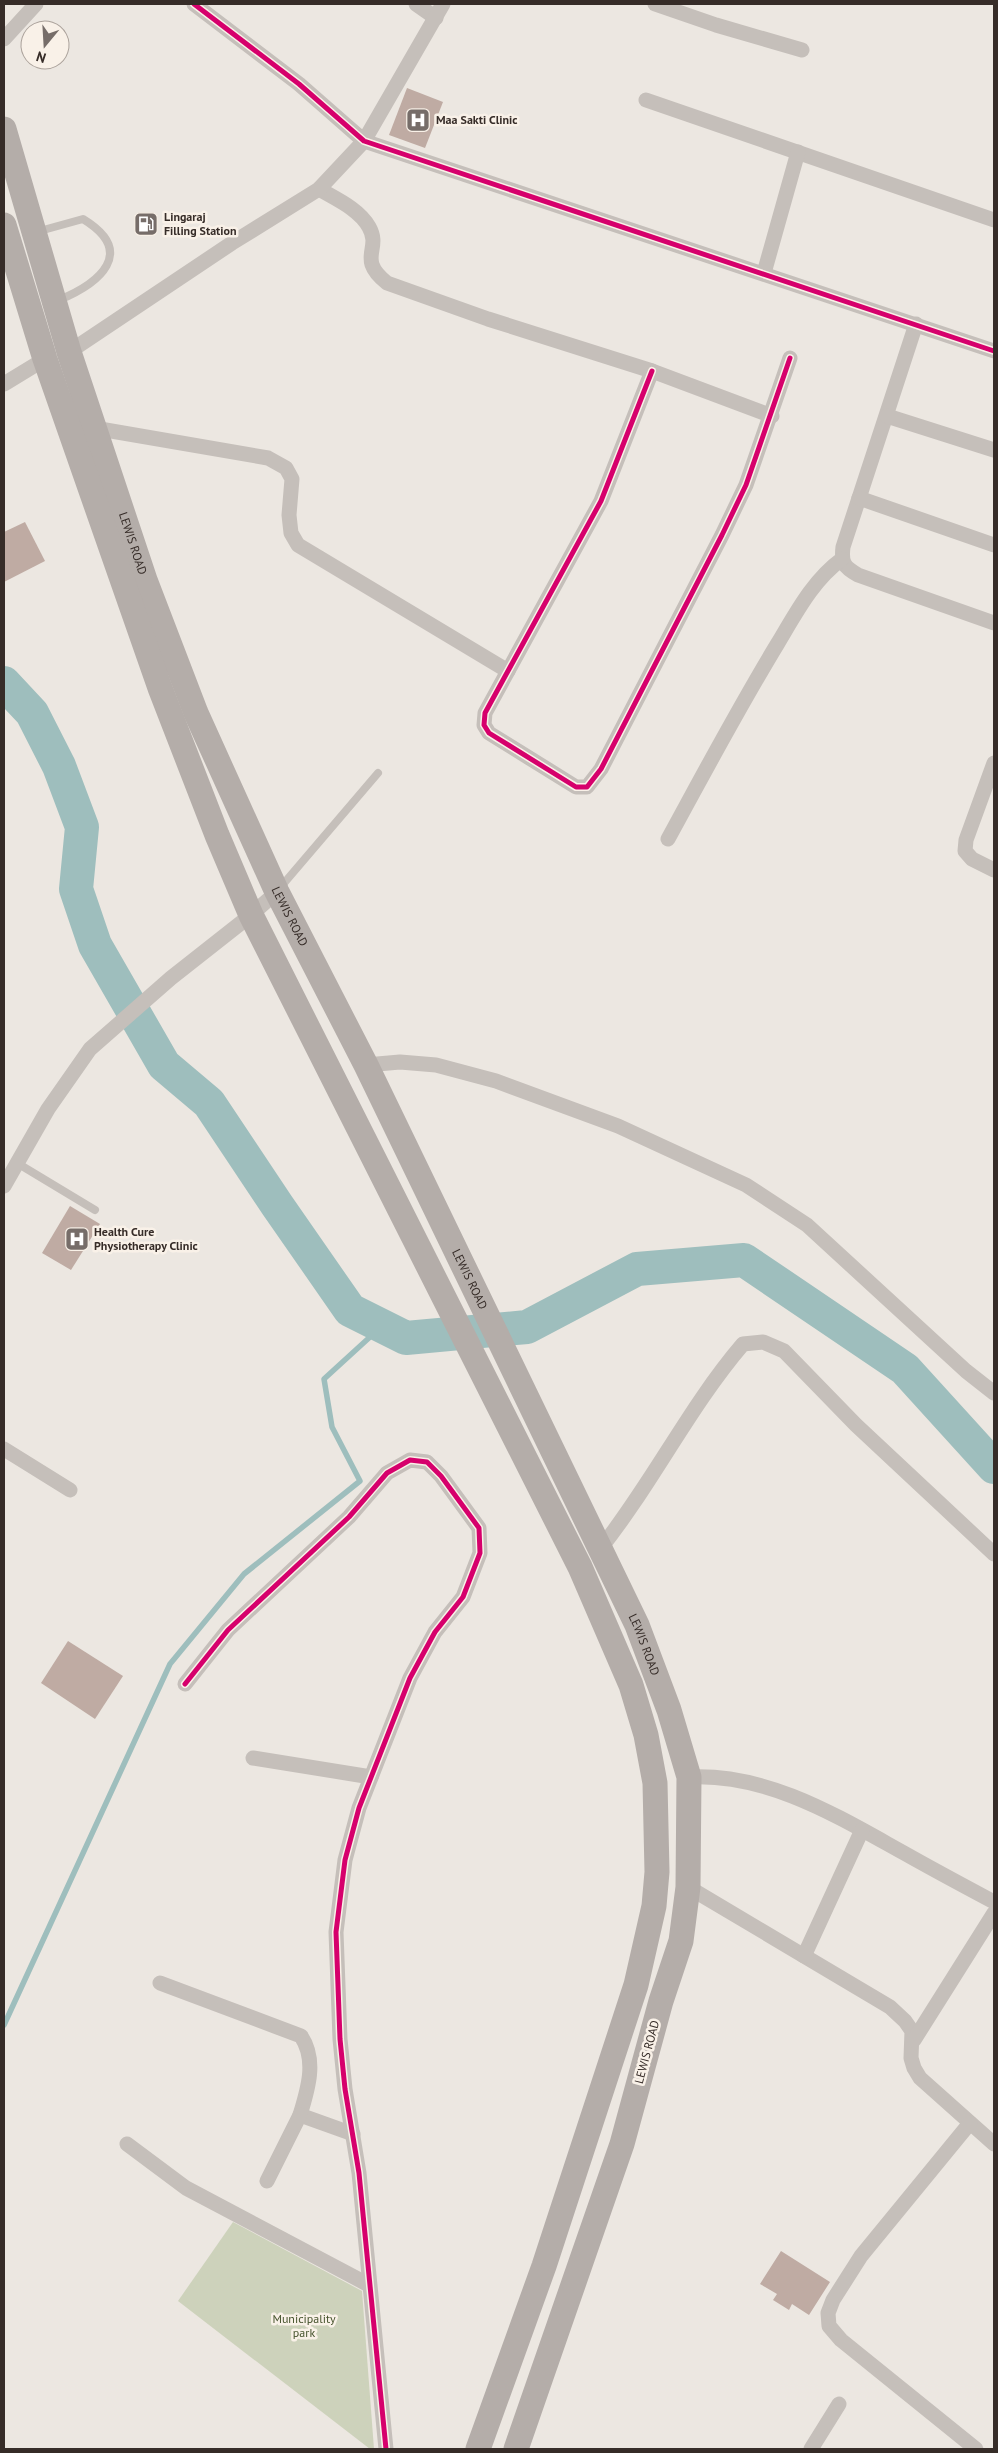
<svg xmlns="http://www.w3.org/2000/svg" width="998" height="2453" font-family="'PT Sans',sans-serif">
	<rect width="100%" height="100%" fill="#ece7e1"/>
	<!-- green -->
	<polygon fill="#cdd2bb" points="233,2222 362,2291 374,2449 370,2449 178,2301"/>
	<g fill="none" stroke-linecap="round" stroke-linejoin="round">
		<!-- stream -->
		<polyline stroke="#9ebebd" stroke-width="5.5" points="4,2025 170,1664 244,1574 360,1481 332,1427 324,1379 382,1326"/>
		<!-- river -->
		<polyline stroke="#9ebebd" stroke-width="34" points="4,683 32,713 59,766 82,827 76,889 95,945 164,1065 209,1103 277,1205 350,1310 406,1338 527,1327 637,1269 744,1260 905,1369 994,1467"/>
	</g>
	<!-- building -->
	<g fill="#bfaba3">
		<polygon points="407,88 443,102 425,148 389,135"/>
		<polygon points="25,522 45,561 4,582 4,532"/>
		<polygon points="70,1206 100,1224 71,1270 42,1253"/>
		<polygon points="68,1641 123,1676 95,1719 41,1683"/>
		<polygon points="781,2251 830,2282 809,2315 792,2304 789,2310 773,2300 777,2294 760,2284"/>
	</g>
	<g fill="none" stroke-linecap="round" stroke-linejoin="round">
		<!-- lane -->
		<g stroke="#c5bfba" stroke-width="8">
			<path d="M36,232l47,-13c54,33 17,64 -24,81"/>
			<polyline points="279,889 378,773"/>
			<polyline points="17,1163 95,1210"/>
		</g>
		<!-- street -->
		<g stroke="#c5bfba" stroke-width="15">
			<polyline points="194,4 299,84 364,141 994,351"/>
			<polyline points="416,4 436,18"/>
			<polyline points="655,4 716,25 802,50"/>
			<polyline points="4,39 36,4"/>
			<polyline points="646,100 994,220"/>
			<path d="M319,189c17,10 40,20 50,38 13,23 -13,31 18,56l101,36 164,52 120,45"/>
			<polyline points="764,273 798,152"/>
			<path d="M916,324l-73,223c-2,16 1,20 15,28l136,48"/>
			<polyline points="69,352 232,243 319,189 364,141 443,4"/>
			<polyline points="652,371 601,501 485,713 484,725 489,733 576,787 587,787 601,769 722,535 746,485 790,358"/>
			<polyline points="4,384 45,359"/>
			<polyline points="887,416 994,450"/>
			<polyline points="94,428 268,458 286,468 292,479 289,515 291,533 298,545 508,671"/>
			<polyline points="859,498 994,545"/>
			<polyline points="994,763 966,840 965,851 972,859 994,870"/>
			<path d="M668,839c36,-66 71,-132 110,-196 18,-30 35,-63 64,-84"/>
			<polyline points="366,1065 400,1062 436,1065 496,1081 618,1126 746,1185 807,1225 966,1371 994,1393"/>
			<polyline points="4,1186 48,1109 90,1049 171,978 251,915 277,892"/>
			<polyline points="4,1449 70,1490"/>
			<path d="M600,1549c52,-65 89,-142 143,-205l20,-2 21,9 72,74 138,129"/>
			<polyline points="185,1684 228,1630 349,1517 387,1473 410,1460 427,1462 441,1476 479,1528 480,1553 463,1597 435,1632 410,1678 359,1808 345,1860 336,1932 340,2039 345,2089 359,2173 386,2449"/>
			<polyline points="253,1758 371,1777"/>
			<path d="M689,1777c79,-4 148,39 215,76 30,17 60,33 90,49"/>
			<polyline points="688,1887 890,2007 905,2021 912,2031 911,2058 914,2068 920,2078 994,2144"/>
			<polyline points="804,1956 862,1830"/>
			<path d="M160,1983l141,53c16,24 7,53 -1,79l53,19"/>
			<polyline points="914,2040 994,1913"/>
			<polyline points="970,2123 861,2256 833,2300 828,2313 829,2326 841,2340 976,2449"/>
			<polyline points="127,2144 186,2188 369,2285"/>
			<polyline points="267,2181 300,2115"/>
			<polyline points="811,2449 839,2404"/>
		</g>
		<!-- primary -->
		<g stroke="#b4ada9" stroke-width="25">
			<path id="s1" d="M4,129l65,223 76,228 51,133 81,179 89,173 271,560 32,85 20,67 -1,110 -7,54 -20,60 -39,143 -106,305"/>
			<polyline points="4,225 45,359 160,688 217,835 251,915 580,1567 631,1685 646,1735 655,1783 657,1872 654,1906 636,1985 544,2266 478,2449"/>
		</g>
		<!-- cycleway casing -->
		<g stroke="#f9f1e8" stroke-width="8">
			<g id="cycleway">
				<polyline points="194,4 299,84 364,141 994,351"/>
				<polyline points="652,371 601,501 485,713 484,725 489,733 576,787 587,787 601,769 722,535 746,485 790,358"/>
				<polyline points="185,1684 228,1630 349,1517 387,1473 410,1460 427,1462 441,1476 479,1528 480,1553 463,1597 435,1632 410,1678 359,1808 345,1860 336,1932 340,2039 345,2089 359,2173 386,2449"/>
			</g>
		</g>
		<!-- cycleway -->
		<use href="#cycleway" stroke="#d6006c" stroke-width="5"/>
	</g>
	<!-- icons -->
	<defs>
		<g id="hospital-square" transform="scale(1.25)"><rect x="-9" y="-9" width="18" height="18" rx="4" fill="#766d69" stroke="#f9f1e8"/><path d="M-5-5h3v3.5h4V-5h3V5h-3V1.5h-4V5h-3Z" fill="#fff"/></g>
		<g id="fuel-square" transform="scale(1.25)"><rect x="-9" y="-9" width="18" height="18" rx="4" fill="#766d69" stroke="#f9f1e8"/><path d="M-5.5-6h7V0h2V4h1.3V-2.5L3-4.5l.8-.8L6-3V5H2.5V1h-1V6h-7ZM-4.2-4.7v3.2H.2V-4.7Z" fill="#fff"/></g>
	</defs>
	<g fill-rule="evenodd">
		<use href="#hospital-square" x="418" y="120"/>
		<use href="#fuel-square" x="146" y="224"/>
		<use href="#hospital-square" x="77" y="1239"/>
	</g>
	<g text-anchor="middle" stroke-width="5" stroke-linejoin="round" paint-order="stroke">
		<!-- poi labels -->
		<g font-size="12" font-weight="bold" fill="#362c28" stroke="#f9f1e8" text-anchor="start">
			<text x="436" y="124">Maa Sakti Clinic</text>
			<text x="164" y="221">Lingaraj<tspan x="164" dy="14">Filling Station</tspan></text>
			<text x="94" y="1236">Health Cure<tspan x="94" dy="14">Physiotherapy Clinic</tspan></text>
		</g>
		<!-- street labels -->
		<g font-size="12" fill="#362c28" stroke="#f9f1e8">
			<text dy="4" stroke="none"><textPath href="#s1" startOffset="434">LEWIS ROAD</textPath></text>
			<text dy="4" stroke="none"><textPath href="#s1" startOffset="839">LEWIS ROAD</textPath></text>
			<text dy="4" stroke="none"><textPath href="#s1" startOffset="1244">LEWIS ROAD</textPath></text>
			<text dy="4" stroke="none"><textPath href="#s1" startOffset="1649">LEWIS ROAD</textPath></text>
			<text transform="translate(647 2052) rotate(-75)" y="4">LEWIS ROAD</text>
		</g>
		<!-- park labels -->
		<g font-size="12" fill="#46532d" stroke="#f9f1e8">
			<text x="304" y="2323">Municipality<tspan x="304" dy="14">park</tspan></text>
		</g>
	</g>
	<!-- border -->
	<rect width="998" height="2453" fill="none" stroke="#362c28" stroke-width="10"/>
	<!-- north arrow -->
	<g transform="translate(45 45) rotate(198)"><circle r="24" fill="#f9f1e8" stroke="#aba29b"/>
	<path d="M0-4L9 19L0 12L-9 19Z" fill="#766d69"/>
	<text y="-8" font-size="14" font-weight="bold" text-anchor="middle" fill="#362c28">N</text>
	</g>
</svg>
